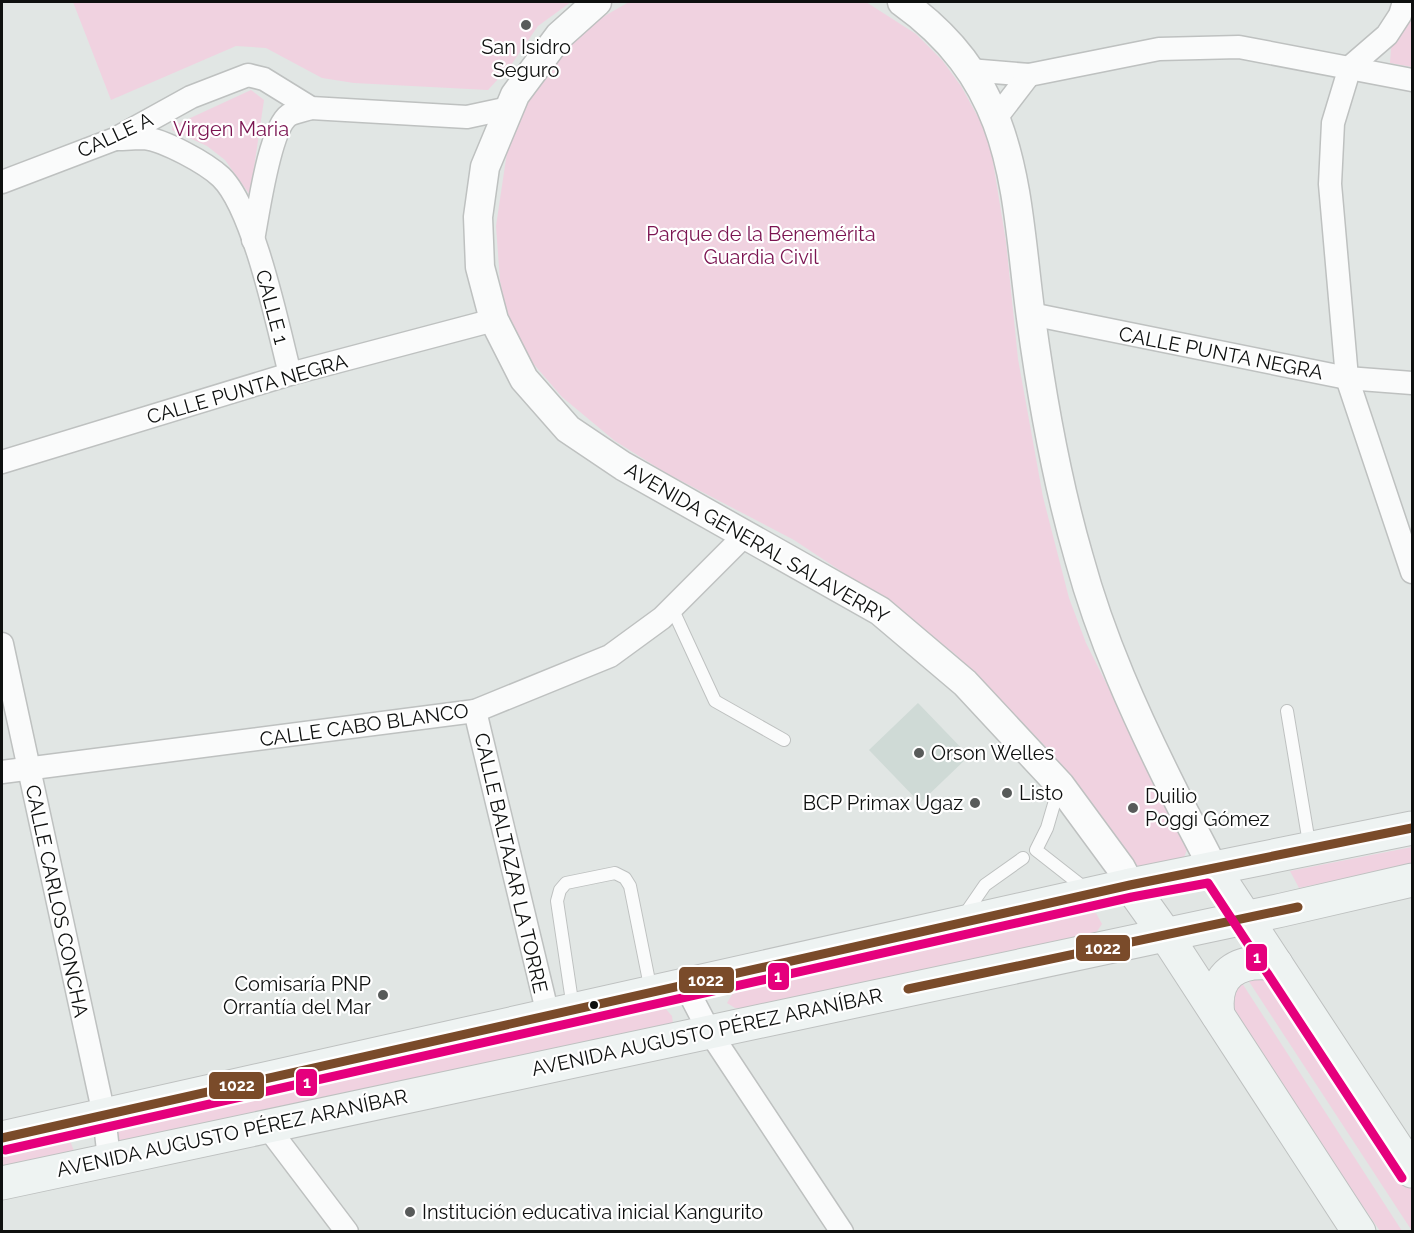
<svg xmlns="http://www.w3.org/2000/svg" width="1414" height="1233" font-family="Raleway,sans-serif">
	<rect width="100%" height="100%" fill="#e1e6e4"/>
	<!-- built -->
	<polygon fill="#cfdad6" points="918,703 969,756 920,803 869,750"/>
	<!-- green -->
	<g fill="#f0d2e0">
		<polygon points="73,2 571,2 538,26 511,65 488,90 354,83 322,78 266,48 236,46 111,100"/>
		<polygon points="629,2 866,2 916,34 942,60 961,86 989,137 1006,242 1018,359 1043,497 1069,598 1086,643 1186,842 1187,850 1183,860 1140,869 1045,746 955,654 901,611 794,540 666,473 615,441 562,397 525,354 506,312 500,281 496,226 510,132 533,93 587,26"/>
		<polygon points="1412,16 1412,67 1390,63 1391,48"/>
		<polygon points="251,90 264,100 250,195 225,160 207,146 172,130 173,126"/>
		<polygon points="1412,847 1412,864 1299,888 1290,871"/>
		<polygon points="1084,910 1096,913 1102,924 1096,933 749,1008 735,1008 727,1003 734,991"/>
		<polygon points="1277,974 1412,1181 1412,1231 1248,980"/>
		<polygon points="1242,983 1402,1231 1380,1231 1231,1016 1235,990"/>
		<polygon points="650,1006 665,1008 672,1016 673,1024 119,1144 118,1131 129,1121"/>
		<polygon points="68,1135 75,1154 2,1171 2,1150"/>
	</g>
	<g fill="none" stroke-linecap="round" stroke-linejoin="round">
		<!-- service casing -->
		<g stroke="#bec1c0" stroke-width="14">
			<g id="service">
				<polyline points="672,608 715,701 784,740"/>
				<polyline points="1287,711 1310,849"/>
				<polyline points="1059,787 1047,828 1036,850 1087,890"/>
				<polyline points="963,917 985,885 1023,858"/>
				<polyline points="573,1008 557,901 560,890 566,883 615,873 625,878 630,886 651,991"/>
			</g>
		</g>
		<!-- minor casing -->
		<g stroke="#bec1c0" stroke-width="25">
			<g id="minor">
				<polyline points="1404,2 1400,15 1387,35 1350,67 1333,123 1330,184 1347,378 1412,572"/>
				<polyline points="969,70 1029,75 1159,49 1239,47 1412,80"/>
				<polyline points="996,118 1029,75"/>
				<path d="M117,139c9,0 18,-1 27,-1 20,2 62,25 77,39 33,32 57,150 69,197"/>
				<polyline points="2,182 115,139 191,97 248,75 264,79 311,108 467,117 509,108"/>
				<path d="M253,240c5,-25 16,-111 36,-125 5,-3 16,-5 22,-7"/>
				<polyline points="1031,314 1347,378 1412,383"/>
				<polyline points="2,462 290,374 494,320"/>
				<polyline points="2,644 104,1115 109,1159"/>
				<polyline points="475,711 548,1015"/>
				<polyline points="2,772 475,711 610,656 662,618 745,535"/>
				<polyline points="685,985 709,1031 842,1232"/>
				<polyline points="266,1125 347,1232"/>
			</g>
		</g>
		<!-- tertiary casing -->
		<g stroke="#bec1c0" stroke-width="31">
			<g id="tertiary">
				<polyline points="597,2 559,36 515,95 485,167 478,217 480,267 494,320 524,379 568,429 623,466 880,611 965,683 1060,785 1121,868 1130,885"/>
				<path d="M902,2c117,84 112,188 129,316 11,81 25,161 48,240 22,81 57,158 94,232 13,27 28,53 41,80"/>
			</g>
		</g>
		<!-- secondary casing -->
		<g stroke="#bec1c0" stroke-width="35">
			<g id="secondary">
				<polyline points="1214,870 1412,1171"/>
				<polyline points="1130,885 1165,934 1359,1232"/>
				<path d="M1218,1015c-6,-41 20,-57 58,-51"/>
				<polyline points="2,1138 1130,885 1412,828"/>
				<polyline points="2,1183 1282,910 1412,880"/>
			</g>
		</g>
		<!-- service -->
		<use href="#service" stroke="#fafbfb" stroke-width="12"/>
		<!-- minor -->
		<use href="#minor" stroke="#fafbfb" stroke-width="22"/>
		<!-- tertiary -->
		<use href="#tertiary" stroke="#fafbfb" stroke-width="28"/>
		<!-- secondary -->
		<use href="#secondary" stroke="#eef3f2" stroke-width="33"/>
		<!-- bus-1 casing -->
		<g stroke="#fff" stroke-width="14">
			<g id="bus-1">
				<polyline points="908,989 1298,907"/>
				<polyline points="2,1138 1130,885 1412,828"/>
			</g>
		</g>
		<!-- bus-2 casing -->
		<g stroke="#fff" stroke-width="14">
			<polyline id="bus-2" points="5,1150 1132,897 1208,883 1402,1178"/>
		</g>
		<!-- bus-1 -->
		<use href="#bus-1" stroke="#7a4b2a" stroke-width="9"/>
		<!-- bus-2 -->
		<use href="#bus-2" stroke="#e5007d" stroke-width="9"/>
	</g>
	<!-- markers -->
	<g fill="#585b5a" stroke="#fff" stroke-width="2">
		<circle cx="526" cy="25" r="6"/>
		<circle cx="919" cy="753" r="6"/>
		<circle cx="1007" cy="793" r="6"/>
		<circle cx="975" cy="803" r="6"/>
		<circle cx="1133" cy="808" r="6"/>
		<circle cx="383" cy="995" r="6"/>
		<circle cx="410" cy="1212" r="6"/>
	</g>
	<circle fill="#0e100f" stroke="#fff" stroke-width="2" cx="594" cy="1005" r="5"/>
	<g text-anchor="middle" stroke-width="4.5" stroke-linejoin="round" paint-order="stroke">
		<!-- poi labels -->
		<g font-size="20" fill="#0e100f" stroke="#fff" text-anchor="start">
			<text x="526" y="54" text-anchor="middle">San Isidro<tspan x="526" dy="23">Seguro</tspan></text>
			<text x="931" y="760">Orson Welles</text>
			<text x="1019" y="800">Listo</text>
			<text x="1145" y="803">Duilio<tspan x="1145" dy="23">Poggi Gómez</tspan></text>
			<text x="963" y="810" text-anchor="end">BCP Primax Ugaz</text>
			<text x="371" y="991" text-anchor="end">Comisaría PNP<tspan x="371" dy="23">Orrantía del Mar</tspan></text>
			<text x="422" y="1219">Institución educativa inicial Kangurito</text>
		</g>
		<!-- park labels -->
		<g font-size="20" fill="#7b1451" stroke="#fff">
			<text x="231" y="136">Virgen Maria</text>
			<text x="761" y="241">Parque de la Benemérita<tspan x="761" dy="23">Guardia Civil</tspan></text>
		</g>
		<!-- street labels -->
		<g font-size="20" fill="#0e100f" stroke="#fff">
			<text transform="translate(115 135) rotate(-25)" y="7">CALLE A</text>
			<text transform="translate(272 307) rotate(75)" y="7">CALLE 1</text>
			<text transform="translate(1221 353) rotate(11)" y="7">CALLE PUNTA NEGRA</text>
			<text transform="translate(247 389) rotate(-16)" y="7">CALLE PUNTA NEGRA</text>
			<text transform="translate(757 543) rotate(30)" y="7">AVENIDA GENERAL SALAVERRY</text>
			<text transform="translate(364 725) rotate(-8)" y="7">CALLE CABO BLANCO</text>
			<text transform="translate(511 863) rotate(77)" y="7">CALLE BALTAZAR LA TORRE</text>
			<text transform="translate(57 901) rotate(78)" y="7">CALLE CARLOS CONCHA</text>
			<text transform="translate(707 1032) rotate(-12)" y="7">AVENIDA AUGUSTO PÉREZ ARANÍBAR</text>
			<text transform="translate(232 1133) rotate(-12)" y="7">AVENIDA AUGUSTO PÉREZ ARANÍBAR</text>
		</g>
	</g>
	<g stroke="#fff" stroke-width="2">
		<rect x="1075" y="934" width="56" height="28" rx="6" fill="#7a4b2a"/>
		<rect x="1245" y="943" width="23" height="29" rx="6" fill="#e5007d"/>
		<rect x="767" y="962" width="23" height="29" rx="6" fill="#e5007d"/>
		<rect x="678" y="966" width="57" height="28" rx="6" fill="#7a4b2a"/>
		<rect x="295" y="1068" width="23" height="29" rx="6" fill="#e5007d"/>
		<rect x="208" y="1071" width="57" height="29" rx="6" fill="#7a4b2a"/>
	</g>
	<g font-size="16" text-anchor="middle" font-weight="bold" fill="#fff">
		<text x="1103" y="954">1022</text>
		<text x="1257" y="963">1</text>
		<text x="778" y="982">1</text>
		<text x="706" y="986">1022</text>
		<text x="307" y="1088">1</text>
		<text x="237" y="1091">1022</text>
	</g>
	<!-- border -->
	<rect width="1414" height="1233" fill="none" stroke="#0e100f" stroke-width="6"/>
</svg>
